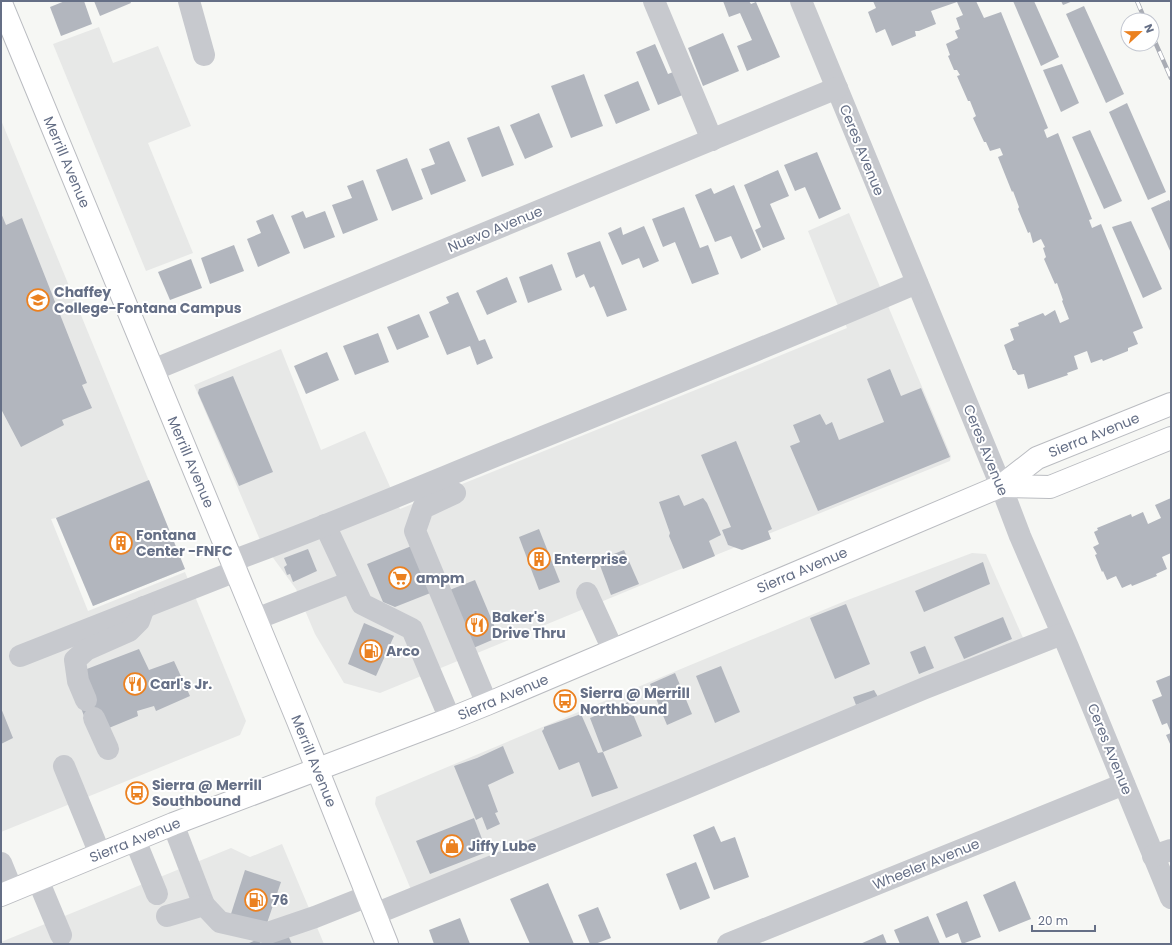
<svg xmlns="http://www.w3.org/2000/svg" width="1172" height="945" font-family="Poppins,sans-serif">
	<rect width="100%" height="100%" fill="#f6f7f4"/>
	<!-- built -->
	<g fill="#e7e8e7">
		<polygon points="99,27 113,63 158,46 191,126 148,143 193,253 146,271 53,44"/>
		<polygon points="1,120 185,569 93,606 56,518 51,519 88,611 185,572 246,721 240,735 1,832"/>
		<polygon points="849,213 951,456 950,461 671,573 380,693 344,683 315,634 296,589 260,540 194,385 281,349 321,450 365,431 400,509 755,366 847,328 808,231"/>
		<polygon points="972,553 986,554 1024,640 412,892 375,804 376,797 676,671 845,601"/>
		<polygon points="282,844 324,944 1,944 1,942 231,848 250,857"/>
	</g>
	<!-- building -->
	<g fill="#b2b6be">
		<polygon points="65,1 84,1 92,24 61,36 50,7"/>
		<polygon points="94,1 130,1 131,3 100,16"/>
		<polygon points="723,1 749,1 751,4 756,2 780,57 747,71 737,46 752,40 740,13 729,17"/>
		<polygon points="873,1 976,1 984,18 1001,12 1048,128 1044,130 1047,138 1058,133 1092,219 1089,220 1092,228 1101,224 1143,328 1133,332 1138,344 1128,348 1128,351 1103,361 1102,359 1091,363 1087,351 1074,356 1078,369 1067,373 1068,375 1028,389 1024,374 1018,375 1015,370 1013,370 1004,345 1014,340 1010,329 1019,326 1018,323 1043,313 1045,316 1055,310 1060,323 1069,319 1062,301 1063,300 1057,283 1055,284 1044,259 1046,257 1043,248 1045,247 1041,239 1033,243 1030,232 1028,233 1018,209 1019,207 1013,191 1012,192 998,157 1003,155 1000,148 990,151 986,142 984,142 973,118 976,116 970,101 968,101 957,76 960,75 957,70 954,70 948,56 950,55 946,44 958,38 955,31 960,29 956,18 963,15 957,2 931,11 936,24 919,31 915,31 916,36 892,46 885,29 876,33 868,12 876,8"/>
		<polygon points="1013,1 1034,1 1059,57 1041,66"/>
		<polygon points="1061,1 1073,1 1063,5"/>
		<polygon points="1084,6 1124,94 1106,103 1066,14"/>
		<polygon points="723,33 739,71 703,86 688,48"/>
		<polygon points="655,44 668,74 681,69 690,92 658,105 636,52"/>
		<polygon points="1062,64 1079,103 1061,112 1043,70"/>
		<polygon points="584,74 603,126 571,138 551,86"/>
		<polygon points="638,81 650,110 616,124 604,95"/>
		<polygon points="1127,103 1166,192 1148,200 1109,112"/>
		<polygon points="539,113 553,147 525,159 510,125"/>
		<polygon points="499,126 514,165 482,177 467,138"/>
		<polygon points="1090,130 1122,201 1104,209 1072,137"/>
		<polygon points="449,141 466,181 431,195 421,169 435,164 429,149"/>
		<polygon points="817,152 841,209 819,219 805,187 795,191 784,165"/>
		<polygon points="407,158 423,199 392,211 376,170"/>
		<polygon points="778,170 789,196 770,204 785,239 763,248 755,230 761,227 744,185"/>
		<polygon points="363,180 378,220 343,234 332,205 352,198 347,186"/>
		<polygon points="734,185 761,250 741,259 731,236 715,242 695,195 711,188 714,194"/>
		<polygon points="1169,200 1171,203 1171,253 1151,208"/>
		<polygon points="684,207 700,248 708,245 719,274 692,284 675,242 663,247 652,219"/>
		<polygon points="303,211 306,218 325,211 335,237 304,249 291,216"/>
		<polygon points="1,213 6,225 22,218 87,383 82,385 92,408 62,420 64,425 21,447 1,409"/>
		<polygon points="273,214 290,253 258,267 247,239 261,233 256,221"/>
		<polygon points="1131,221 1162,289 1143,298 1112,227"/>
		<polygon points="644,226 659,261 643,268 639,258 622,265 608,233 621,227 623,235"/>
		<polygon points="600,241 627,310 607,317 594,286 590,288 584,274 576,278 567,253"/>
		<polygon points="234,245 244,271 210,284 201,258"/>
		<polygon points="191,259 202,288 170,300 158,272"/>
		<polygon points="552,264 562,290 528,303 519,277"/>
		<polygon points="507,277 517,302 487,315 476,291"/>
		<polygon points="458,292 479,341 485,339 493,358 477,365 470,346 447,355 429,312 449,303 446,297"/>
		<polygon points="419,314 429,337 397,350 387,327"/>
		<polygon points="378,333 389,362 355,375 343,346"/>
		<polygon points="327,352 339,380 306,394 294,366"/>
		<polygon points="890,369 901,396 921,388 950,457 818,511 790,446 800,442 793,425 820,414 826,425 832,422 839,440 884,422 867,379"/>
		<polygon points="233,376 273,472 239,486 198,393 199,389"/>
		<polygon points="736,441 772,529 768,531 771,539 742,550 728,545 722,530 731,527 701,455"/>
		<polygon points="149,480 185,569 93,606 56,518"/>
		<polygon points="679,495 684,506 703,498 707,503 721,535 709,541 715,556 683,569 669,536 670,533 659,502"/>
		<polygon points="1171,498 1171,553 1162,557 1167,569 1156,574 1157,576 1132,586 1131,584 1122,588 1116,576 1107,580 1103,571 1102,572 1095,555 1097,554 1093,547 1099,544 1094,532 1098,530 1097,528 1131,514 1132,517 1143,512 1148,524 1161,518 1155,505"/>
		<polygon points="539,529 560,582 539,590 519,537"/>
		<polygon points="414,545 433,592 395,607 383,602 367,564"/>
		<polygon points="308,549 317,571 293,582 290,574 287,575 284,567 287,565 284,558"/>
		<polygon points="624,550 639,584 611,595 598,560"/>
		<polygon points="983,562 990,584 924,612 915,591"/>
		<polygon points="475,580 499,637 471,649 447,591"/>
		<polygon points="846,604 870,664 835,679 810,618"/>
		<polygon points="1003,617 1012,639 964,659 954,637"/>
		<polygon points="364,623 394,636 376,676 348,664"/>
		<polygon points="925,646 934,668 919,674 910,652"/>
		<polygon points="139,649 149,670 174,661 190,696 156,711 154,706 137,711 138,716 104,730 86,721 79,703 79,672"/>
		<polygon points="721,666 740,712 715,723 696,676"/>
		<polygon points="675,673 692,714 667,725 650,684"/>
		<polygon points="1171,675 1171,733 1167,723 1162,725 1152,700 1162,696 1156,681"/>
		<polygon points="874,690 878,697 856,705 853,697"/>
		<polygon points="628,702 642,736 603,752 618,788 592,797 579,762 559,770 542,731 544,729 544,727 581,714 598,753 603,752 590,718"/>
		<polygon points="1,708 13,738 1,744"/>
		<polygon points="1171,733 1171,746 1166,735"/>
		<polygon points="503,746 514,773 488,785 498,812 495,813 500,824 487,830 482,817 476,820 454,766 477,758"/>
		<polygon points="474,818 487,852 430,874 416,841"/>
		<polygon points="714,826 721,842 735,837 749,877 714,890 693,835"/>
		<polygon points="696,862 710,898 680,910 666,874"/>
		<polygon points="245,870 281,882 265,929 230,917"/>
		<polygon points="1015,881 1031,919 999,932 983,895"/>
		<polygon points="548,883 574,944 530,944 510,899"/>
		<polygon points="967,901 981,937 962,944 958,933 946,938 936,914"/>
		<polygon points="598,907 611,938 595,944 590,944 578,915"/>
		<polygon points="928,916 940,944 900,944 894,930"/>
		<polygon points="460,918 470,944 434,944 429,930"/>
		<polygon points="287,933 292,944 247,944 258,939 261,944"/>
		<polygon points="883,934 887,944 860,944"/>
	</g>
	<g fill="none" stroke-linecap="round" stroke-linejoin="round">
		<!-- major casing -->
		<g stroke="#babcc1" stroke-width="24">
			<g id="major">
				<polyline points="1,3 298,721 387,944"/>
				<polyline points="1001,486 1050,487 1171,438"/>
				<polyline points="1,895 173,824 450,719 487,704 1001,486 1037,458 1171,404"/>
			</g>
		</g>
		<!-- minor -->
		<g stroke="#c7c9ce" stroke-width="22">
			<polyline points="189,1 204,55"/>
			<polyline points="654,1 712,140"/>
			<polyline points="801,1 1001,486 1020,536 1068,647 1171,898"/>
			<polyline points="153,370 837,88"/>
			<polyline points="455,493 423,508 415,531 487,704"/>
			<polyline points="325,525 362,604 412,629 450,719"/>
			<path d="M232,561c93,-34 185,-73 276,-110 137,-55 273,-110 409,-168"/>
			<polyline points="587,593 613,650"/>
			<polyline points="256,619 351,582"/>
			<polyline points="20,656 236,571"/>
			<polyline points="86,700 78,681 75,660 86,650 129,631 139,621 144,607"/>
			<polyline points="94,718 108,749"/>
			<polyline points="64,766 100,854"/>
			<polyline points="173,824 204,905"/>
			<polyline points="135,840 157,894"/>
			<polyline points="1153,856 1171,850"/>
			<polyline points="1,863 12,890"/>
			<polyline points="38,880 61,935"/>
			<polyline points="375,914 683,789 925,688 1062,634"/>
			<polyline points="167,916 204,905 220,922 268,933 315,917 368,896"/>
			<polyline points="728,944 1124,784"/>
		</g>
		<!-- major -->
		<use href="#major" stroke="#fff" stroke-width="22"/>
		<!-- rail casing -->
		<g stroke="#a9acb4" stroke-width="4.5">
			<g id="rail">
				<polyline points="1137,1 1145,20"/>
				<polyline points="1152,35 1171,78"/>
			</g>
		</g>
		<!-- rail -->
		<use href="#rail" stroke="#fff" stroke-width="3" stroke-dasharray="9" stroke-linecap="butt"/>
	</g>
	<!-- icons -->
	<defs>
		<g id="university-ring" transform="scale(1.15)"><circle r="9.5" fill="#fff" stroke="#eb8120" stroke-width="1.5"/><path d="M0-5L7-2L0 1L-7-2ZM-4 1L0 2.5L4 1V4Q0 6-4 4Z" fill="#eb8120"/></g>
		<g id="building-ring" transform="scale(1.15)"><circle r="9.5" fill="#fff" stroke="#eb8120" stroke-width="1.5"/><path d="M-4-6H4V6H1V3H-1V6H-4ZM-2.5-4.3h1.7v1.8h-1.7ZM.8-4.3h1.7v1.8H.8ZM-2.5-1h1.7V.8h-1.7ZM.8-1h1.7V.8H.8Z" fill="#eb8120"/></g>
		<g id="supermarket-ring" transform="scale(1.15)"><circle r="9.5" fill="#fff" stroke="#eb8120" stroke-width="1.5"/><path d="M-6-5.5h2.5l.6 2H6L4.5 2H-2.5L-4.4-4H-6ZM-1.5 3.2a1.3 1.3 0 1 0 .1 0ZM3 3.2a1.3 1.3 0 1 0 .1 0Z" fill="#eb8120"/></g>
		<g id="restaurant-ring" transform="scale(1.15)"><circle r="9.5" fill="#fff" stroke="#eb8120" stroke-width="1.5"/><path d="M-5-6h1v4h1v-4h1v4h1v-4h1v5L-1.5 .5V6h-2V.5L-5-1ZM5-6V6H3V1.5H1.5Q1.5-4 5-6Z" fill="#eb8120"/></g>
		<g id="fuel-ring" transform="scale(1.15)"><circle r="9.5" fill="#fff" stroke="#eb8120" stroke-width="1.5"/><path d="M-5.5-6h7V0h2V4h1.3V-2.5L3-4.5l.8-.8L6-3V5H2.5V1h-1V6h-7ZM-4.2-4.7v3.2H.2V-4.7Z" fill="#eb8120"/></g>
		<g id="bus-ring" transform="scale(1.15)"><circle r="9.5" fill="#fff" stroke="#eb8120" stroke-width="1.5"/><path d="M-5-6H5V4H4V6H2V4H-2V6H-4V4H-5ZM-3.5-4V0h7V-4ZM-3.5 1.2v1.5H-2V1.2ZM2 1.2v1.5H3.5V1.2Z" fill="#eb8120"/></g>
		<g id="shop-ring" transform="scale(1.15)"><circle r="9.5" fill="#fff" stroke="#eb8120" stroke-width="1.5"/><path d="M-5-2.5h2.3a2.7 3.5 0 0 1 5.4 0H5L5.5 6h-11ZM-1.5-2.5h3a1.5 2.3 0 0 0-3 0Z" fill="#eb8120"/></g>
	</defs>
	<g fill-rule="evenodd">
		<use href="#university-ring" x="38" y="300"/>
		<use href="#building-ring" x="121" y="543"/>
		<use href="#building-ring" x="539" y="559"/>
		<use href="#supermarket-ring" x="400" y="578"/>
		<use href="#restaurant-ring" x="477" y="625"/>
		<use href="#fuel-ring" x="371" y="651"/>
		<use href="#restaurant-ring" x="135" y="684"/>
		<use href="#bus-ring" x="565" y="701"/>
		<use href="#bus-ring" x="137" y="793"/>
		<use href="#shop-ring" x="452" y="846"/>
		<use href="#fuel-ring" x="256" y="900"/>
	</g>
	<g text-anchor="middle" stroke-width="4" stroke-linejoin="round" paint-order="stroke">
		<!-- street labels -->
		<g font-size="14" fill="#656f86" stroke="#fff">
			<text transform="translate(862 150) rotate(68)" y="5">Ceres Avenue</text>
			<text transform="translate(67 162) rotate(67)" y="5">Merrill Avenue</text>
			<text transform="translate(495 229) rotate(-22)" y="5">Nuevo Avenue</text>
			<text transform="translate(1094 435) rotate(-22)" y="5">Sierra Avenue</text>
			<text transform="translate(986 450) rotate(68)" y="5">Ceres Avenue</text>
			<text transform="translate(191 462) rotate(67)" y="5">Merrill Avenue</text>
			<text transform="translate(802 570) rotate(-23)" y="5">Sierra Avenue</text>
			<text transform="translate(503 697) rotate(-23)" y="5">Sierra Avenue</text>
			<text transform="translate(1110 749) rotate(68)" y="5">Ceres Avenue</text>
			<text transform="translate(314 761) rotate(68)" y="5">Merrill Avenue</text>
			<text transform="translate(135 840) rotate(-22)" y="5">Sierra Avenue</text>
			<text transform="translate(926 864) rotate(-22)" y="5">Wheeler Avenue</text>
		</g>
		<!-- poi labels -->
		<g font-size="14" font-weight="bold" fill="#656f86" stroke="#fff" text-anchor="start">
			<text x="54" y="297">Chaffey<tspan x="54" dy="16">College-Fontana Campus</tspan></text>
			<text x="136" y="540">Fontana<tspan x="136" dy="16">Center -FNFC</tspan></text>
			<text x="554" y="564">Enterprise</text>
			<text x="416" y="583">ampm</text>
			<text x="492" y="622">Baker's<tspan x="492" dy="16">Drive Thru</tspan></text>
			<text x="386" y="656">Arco</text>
			<text x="150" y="689">Carl's Jr.</text>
			<text x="580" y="698">Sierra @ Merrill<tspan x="580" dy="16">Northbound</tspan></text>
			<text x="152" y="790">Sierra @ Merrill<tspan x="152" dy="16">Southbound</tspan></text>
			<text x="468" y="851">Jiffy Lube</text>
			<text x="272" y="905">76</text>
		</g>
	</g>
	<!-- border -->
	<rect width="1172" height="945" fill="none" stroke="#656f86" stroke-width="4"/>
	<!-- north arrow -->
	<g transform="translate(1140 32) rotate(68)"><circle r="19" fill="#ffffff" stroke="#c1c5cf"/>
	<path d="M0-3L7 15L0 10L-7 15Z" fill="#eb8120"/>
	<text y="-6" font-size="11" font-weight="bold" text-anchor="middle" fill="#656f86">N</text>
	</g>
	<!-- scale -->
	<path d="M1032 925v6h63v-6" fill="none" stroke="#656f86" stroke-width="2"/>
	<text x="1038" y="925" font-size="12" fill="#656f86" stroke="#ffffff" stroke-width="3" paint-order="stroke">20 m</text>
</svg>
